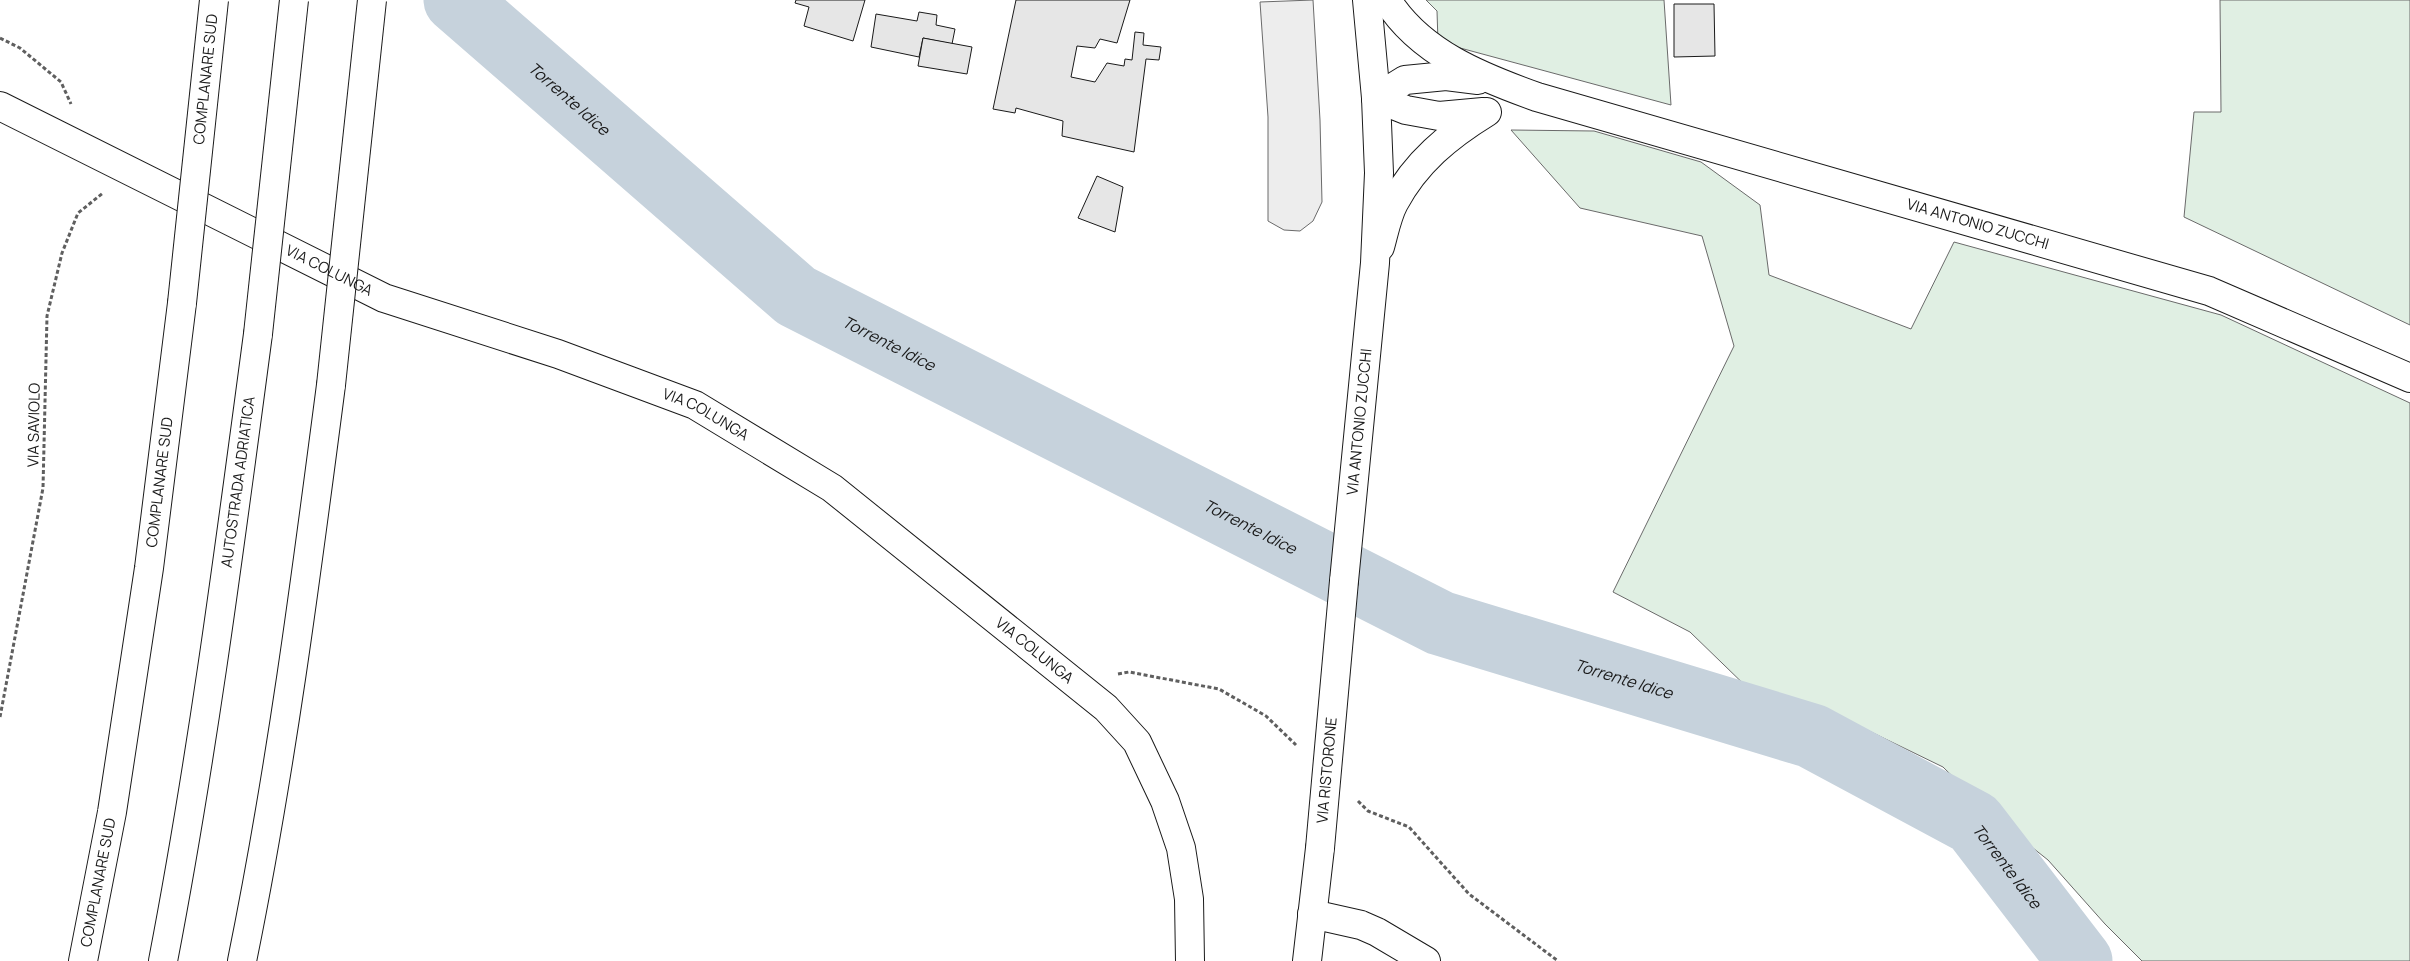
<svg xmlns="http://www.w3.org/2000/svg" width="2410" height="961" font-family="Manrope,sans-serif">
	<rect width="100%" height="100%" fill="#fff"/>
	<!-- green -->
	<g fill="#e0efe3" stroke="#6a6a6a">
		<polygon points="1426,0 1664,0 1671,105 1438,42 1437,11"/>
		<polygon points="2220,0 2410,0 2410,325 2184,217 2194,112 2221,112"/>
		<polygon points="1511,130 1594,131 1701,162 1760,205 1769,275 1911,329 1954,242 2221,315 2410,403 2410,961 2142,961 2105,924 2048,860 1994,817 1943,767 1867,730 1812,709 1755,695 1690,632 1613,592 1734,346 1702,236 1580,208"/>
	</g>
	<!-- parking -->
	<polygon fill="#ededed" stroke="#6a6a6a" points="1313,0 1320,120 1322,202 1313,221 1300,231 1284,230 1268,221 1268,117 1260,2"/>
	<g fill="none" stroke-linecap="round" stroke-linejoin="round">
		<!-- river -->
		<path stroke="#c6d2dc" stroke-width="65" id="s1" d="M456,0l340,296 644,327 372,113 162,87 106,138"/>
	</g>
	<!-- building -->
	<g fill="#e6e6e6" stroke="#1a1a1a">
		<polygon points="796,0 865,0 853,41 804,26 809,7 795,3"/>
		<polygon points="1016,0 1130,0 1117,43 1100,39 1095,48 1077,46 1071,77 1095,82 1107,63 1124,66 1125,59 1132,60 1135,32 1144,33 1143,45 1161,47 1159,60 1146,59 1134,152 1062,136 1063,121 1016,108 1015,113 993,109"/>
		<polygon points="1674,4 1714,4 1715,56 1674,57"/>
		<polygon points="919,12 937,15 936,25 955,29 952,44 923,38 919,57 871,47 876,14 917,21"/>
		<polygon points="923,38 972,47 967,74 918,66"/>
		<polygon points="1097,176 1123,187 1115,232 1078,218"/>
	</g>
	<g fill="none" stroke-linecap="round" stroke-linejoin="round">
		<!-- street casing -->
		<g stroke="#1a1a1a" stroke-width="30">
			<g id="street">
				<path id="s2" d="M1387,0c33,53 94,77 150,97l672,194 201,87"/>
				<polyline points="1376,98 1406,110 1439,116 1483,112"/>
				<polyline points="1376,98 1405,80 1446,76 1478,80"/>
				<path id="s3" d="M0,106l384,192 174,56 137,51 137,83 274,220 31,34 28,59 16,47 8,51 1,62"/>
				<path d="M1380,247c4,-14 7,-31 14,-44 22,-41 54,-67 93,-91"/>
				<polyline points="1312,914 1361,925 1377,932 1426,961"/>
			</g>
		</g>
		<!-- secondary casing -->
		<g stroke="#1a1a1a" stroke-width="30">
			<g id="secondary">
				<path id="s4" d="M1344,581l31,-318 4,-90 -3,-75 -9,-98"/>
				<polyline points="1307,961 1320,848"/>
			</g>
		</g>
		<!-- highway casing -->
		<g stroke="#1a1a1a" stroke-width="30">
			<g id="highway">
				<path id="s5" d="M83,961l29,-149 37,-244 33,-265"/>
				<path id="s6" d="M163,961c40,-208 67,-417 95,-627"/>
				<path d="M242,961c39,-191 64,-384 89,-576"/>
			</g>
		</g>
		<!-- path -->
		<g stroke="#5f5f5f" stroke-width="3" stroke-dasharray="4 2.5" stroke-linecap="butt">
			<polyline points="0,38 20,48 61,82 71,104"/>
			<polyline points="1118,674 1129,672 1219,689 1266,716 1296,745"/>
			<polyline points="0,717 43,488 47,316 62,253 78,213 103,193"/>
			<polyline points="1358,801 1368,811 1409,827 1469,894 1558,961"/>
		</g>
		<!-- street -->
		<use href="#street" stroke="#fff" stroke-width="28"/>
		<!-- secondary -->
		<use href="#secondary" stroke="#fff" stroke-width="28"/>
		<!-- highway -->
		<use href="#highway" stroke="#fff" stroke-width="28"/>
		<!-- secondary-bridge casing -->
		<g stroke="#1a1a1a" stroke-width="30" stroke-linecap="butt">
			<g id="secondary-bridge">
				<path id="s7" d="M1320,848l24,-267"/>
			</g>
		</g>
		<!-- highway-bridge casing -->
		<g stroke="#1a1a1a" stroke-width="30" stroke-linecap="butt">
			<g id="highway-bridge">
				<path id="s8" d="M182,303l32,-303"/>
				<polyline points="258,334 294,0"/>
				<polyline points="331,385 372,0"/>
			</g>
		</g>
		<!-- secondary-bridge -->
		<use href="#secondary-bridge" stroke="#fff" stroke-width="28"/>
		<!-- highway-bridge -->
		<use href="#highway-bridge" stroke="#fff" stroke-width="28"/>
	</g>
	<g text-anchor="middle" stroke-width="4" stroke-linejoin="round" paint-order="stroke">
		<!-- street labels -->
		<g font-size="15" fill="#1a1a1a" stroke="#fff">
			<text dy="5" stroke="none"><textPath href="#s8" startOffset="225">COMPLANARE SUD</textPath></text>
			<text dy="5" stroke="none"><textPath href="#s2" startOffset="641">VIA ANTONIO ZUCCHI</textPath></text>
			<text dy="5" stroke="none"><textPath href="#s3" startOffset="368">VIA COLUNGA</textPath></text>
			<text dy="5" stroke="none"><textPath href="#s3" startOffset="772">VIA COLUNGA</textPath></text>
			<text dy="5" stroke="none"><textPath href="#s4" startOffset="160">VIA ANTONIO ZUCCHI</textPath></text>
			<text transform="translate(34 425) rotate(-89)" y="5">VIA SAVIOLO</text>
			<text dy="5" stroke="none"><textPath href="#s5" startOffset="485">COMPLANARE SUD</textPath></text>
			<text dy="5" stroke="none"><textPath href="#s6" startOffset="485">AUTOSTRADA ADRIATICA</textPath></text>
			<text dy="5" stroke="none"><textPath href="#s3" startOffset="1178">VIA COLUNGA</textPath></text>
			<text dy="5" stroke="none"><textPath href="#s7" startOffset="78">VIA RISTORONE</textPath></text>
			<text dy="5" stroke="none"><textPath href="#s5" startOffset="80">COMPLANARE SUD</textPath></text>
		</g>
		<!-- water labels -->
		<g font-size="16" font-style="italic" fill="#1a1a1a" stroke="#fff">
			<text dy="6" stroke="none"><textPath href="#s1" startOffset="150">Torrente Idice</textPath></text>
			<text dy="6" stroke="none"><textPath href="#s1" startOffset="555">Torrente Idice</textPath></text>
			<text dy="6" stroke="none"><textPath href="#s1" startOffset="960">Torrente Idice</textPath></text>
			<text dy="6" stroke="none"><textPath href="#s1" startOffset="1365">Torrente Idice</textPath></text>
			<text dy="6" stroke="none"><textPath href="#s1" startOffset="1800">Torrente Idice</textPath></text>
		</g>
	</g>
</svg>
